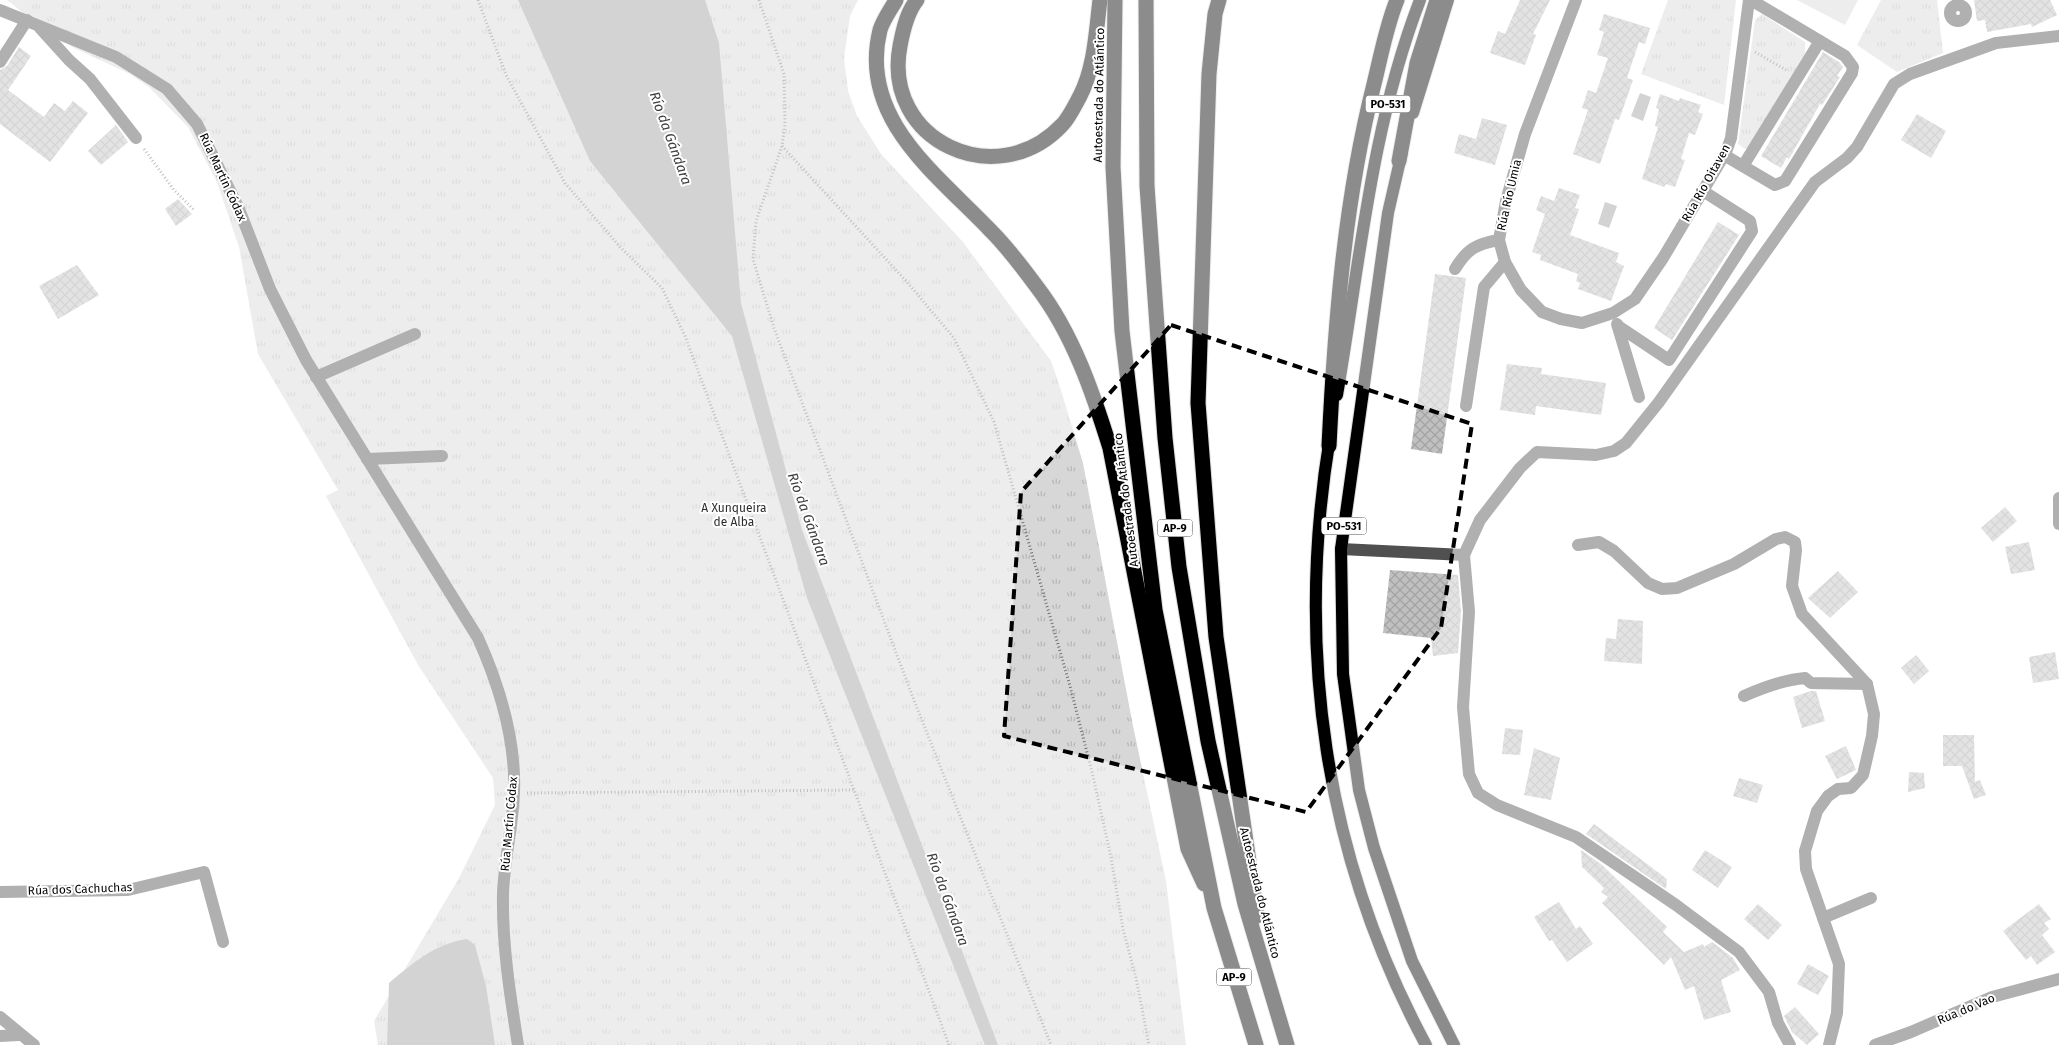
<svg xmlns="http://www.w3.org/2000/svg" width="2059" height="1045" font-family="'Fira Sans',sans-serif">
	<defs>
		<pattern id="grass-tufts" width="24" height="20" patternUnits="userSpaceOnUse" patternTransform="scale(1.25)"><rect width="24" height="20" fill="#d7d7d7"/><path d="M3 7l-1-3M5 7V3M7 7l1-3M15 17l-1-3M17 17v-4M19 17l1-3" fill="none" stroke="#b7b7b7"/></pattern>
		<pattern id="building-cross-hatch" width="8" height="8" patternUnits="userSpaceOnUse" patternTransform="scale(1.25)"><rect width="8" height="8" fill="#c0c0c0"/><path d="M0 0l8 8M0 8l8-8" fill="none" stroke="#a3a3a3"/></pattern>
	</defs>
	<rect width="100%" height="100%" fill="#fff"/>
	<!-- grass -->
	<g fill="url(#grass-tufts)">
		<polygon points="7,0 858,0 850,16 844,58 848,91 857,116 881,154 963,242 1051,361 1060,387 1083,463 1133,726 1166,881 1186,1045 378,1045 374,1021 459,878 495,805 493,778 418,665 326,496 338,490 258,354 239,247 217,182 188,127 149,87 128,73 74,48 37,24"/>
		<polygon points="1668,0 1736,0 1724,105 1641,74"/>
		<polygon points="1881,0 1937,0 1943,53 1897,72 1857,45"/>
		<polygon points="1762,14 1805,42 1805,53 1750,147 1745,149 1738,144 1755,20"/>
	</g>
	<!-- pitch -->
	<polygon fill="#d7d7d7" points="1797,0 1858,0 1845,25"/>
	<!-- water -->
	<g fill="#9e9e9e">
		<polygon points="518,0 705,0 719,43 741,303 802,530 998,1045 985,1045 807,598 732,336 590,161"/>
		<polygon points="1640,93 1651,97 1643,121 1631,116"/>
		<polygon points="1605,202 1617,206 1609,228 1598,224"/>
		<path d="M467,939l8,6 11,41 9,59h-108l2,-62c24,-20 45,-39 78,-44z"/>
	</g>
	<!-- building -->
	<g fill="url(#building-cross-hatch)">
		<polygon points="1520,0 1550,0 1533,34 1536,35 1525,65 1490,53 1498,31 1505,34"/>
		<polygon points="1974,0 2050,0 2057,15 2032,27 2031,24 1987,32 1985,20 1977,21"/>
		<polygon points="1604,14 1650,28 1645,44 1639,42 1627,78 1633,80 1619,120 1615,119 1600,164 1573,154 1588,110 1582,108 1588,90 1596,93 1608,58 1597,55 1604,32 1599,30"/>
		<polygon points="19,47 31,56 8,90 44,117 54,103 65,111 73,101 88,113 50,162 0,124 0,70 7,66"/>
		<polygon points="1823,52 1839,62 1843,67 1837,76 1840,77 1822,105 1820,104 1789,159 1787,157 1781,168 1761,156"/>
		<polygon points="1660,94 1679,101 1680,98 1701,105 1698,112 1703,114 1695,135 1689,133 1681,159 1685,160 1675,187 1666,184 1664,187 1642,179 1658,127 1655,126 1659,109 1656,108"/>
		<polygon points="1917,114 1946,131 1931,158 1901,140"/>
		<polygon points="1482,118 1507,125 1495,165 1454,153 1459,134 1476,139"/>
		<polygon points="116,125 128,142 101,165 88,151"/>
		<polygon points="1559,188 1580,195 1575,208 1579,209 1570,235 1619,253 1616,262 1624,266 1611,301 1578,289 1580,283 1576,281 1578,274 1540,260 1541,255 1532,252 1545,214 1536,210 1541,196 1554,201"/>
		<polygon points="178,199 192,214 176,226 165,209"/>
		<polygon points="1718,222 1739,235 1672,340 1654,328"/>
		<polygon points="77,265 99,295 58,319 39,286"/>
		<polygon points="1435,274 1466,278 1442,454 1411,449"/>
		<polygon points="1507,364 1542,368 1541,374 1606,383 1601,415 1536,406 1535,415 1500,410"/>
		<polygon points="2005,507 2017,521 1993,542 1981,528"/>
		<polygon points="2029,542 2035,570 2011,574 2005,547"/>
		<polygon points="1390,570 1458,575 1461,612 1458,653 1433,656 1431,638 1383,633"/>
		<polygon points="1838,571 1858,592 1830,618 1808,598"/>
		<polygon points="1618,619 1643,621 1642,664 1604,661 1606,638 1616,639"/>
		<polygon points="2055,652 2059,679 2033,683 2029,657"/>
		<polygon points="1916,655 1929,671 1914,684 1901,668"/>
		<polygon points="1811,691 1816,691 1825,721 1802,728 1793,697"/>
		<polygon points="1505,728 1523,730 1520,755 1502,754"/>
		<polygon points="1943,735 1974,735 1975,782 1980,780 1986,795 1974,799 1962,766 1943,766"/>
		<polygon points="1846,746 1856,770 1837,779 1825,756"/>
		<polygon points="1534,748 1560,758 1551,800 1524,795"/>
		<polygon points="1909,772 1924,773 1925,788 1908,792"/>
		<polygon points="1739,778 1763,785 1757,803 1733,796"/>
		<polygon points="1594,824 1667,879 1666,889 1586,834"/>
		<polygon points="1581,850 1601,864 1667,927 1663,932 1684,952 1703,944 1704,947 1712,942 1733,958 1740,970 1721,980 1731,1012 1704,1020 1694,986 1685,990 1671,957 1664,965 1602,903 1608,897 1601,892 1604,888 1582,867"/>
		<polygon points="1705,850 1732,867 1718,888 1692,870"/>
		<polygon points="1559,902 1576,929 1580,926 1593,944 1567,962 1552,940 1549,941 1534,917"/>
		<polygon points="1758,904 1782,925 1768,940 1744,919"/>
		<polygon points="2039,904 2051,919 2044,923 2049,929 2042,935 2055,952 2037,965 2031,956 2026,960 2003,931"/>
		<polygon points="1808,964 1829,976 1818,995 1797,984"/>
		<polygon points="1795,1007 1819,1034 1807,1045 1792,1032 1784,1016"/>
	</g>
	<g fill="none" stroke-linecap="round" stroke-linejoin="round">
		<!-- major casing -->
		<g stroke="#dbdbdb" stroke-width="14">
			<g id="major">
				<polyline points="1413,113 1448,0"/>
				<polyline points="1402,152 1388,213 1341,549 1343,674 1359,790 1374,848 1412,961 1454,1045"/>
				<path d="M1337,395c23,-133 34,-268 83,-395"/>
				<path d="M1330,437c-35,212 -6,419 96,608"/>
			</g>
		</g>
		<!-- highway casing -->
		<g stroke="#dbdbdb" stroke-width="17">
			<g id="highway">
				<path d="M896,0c-5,9 -13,20 -16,30 -22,89 58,145 111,201 17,17 32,37 46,56 36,47 56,106 73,161l78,401 16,35"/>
				<path d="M917,0c-10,12 -14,30 -17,46 -18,95 97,148 162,79 7,-7 13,-20 18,-29 15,-29 16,-65 20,-96"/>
				<polyline points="1115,0 1113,167 1122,331 1155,610 1214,908 1256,1045"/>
				<polyline points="1146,0 1147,186 1165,438 1179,567 1208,741 1245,904 1287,1045"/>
				<polyline points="1219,0 1215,14 1209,74 1198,403 1216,637 1257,916"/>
				<polyline points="1399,161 1417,63 1437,0"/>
				<path d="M1329,446c6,-122 15,-243 45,-362 7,-28 12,-57 23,-84"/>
			</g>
		</g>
		<!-- path -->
		<g stroke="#727272" stroke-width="3" stroke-dasharray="1 2.5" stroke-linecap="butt">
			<polyline points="478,0 506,75 565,183 620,247 662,288 685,336 949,1045"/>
			<polyline points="759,0 784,74 785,124 782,146 756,221 753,259 774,328 915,703 1051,1045"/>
			<polyline points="1755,52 1786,70"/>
			<polyline points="782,146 907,282 954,338 994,422 1070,686 1092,772 1111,857 1123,929 1136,978 1149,1045"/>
			<polyline points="144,149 174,190 195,211"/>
			<polyline points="527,793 854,790"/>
		</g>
		<!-- minor -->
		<g stroke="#505050" stroke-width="12">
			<polyline points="1576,0 1525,134 1506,201 1499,240 1505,262 1521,290 1542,312 1561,319 1582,323 1613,313 1635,299 1663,258 1726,152 1731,138 1749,0"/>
			<circle cx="1958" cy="13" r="8"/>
			<path d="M0,10l116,47 51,32 30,35 42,85 31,80 36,71 172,278c21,47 38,101 36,154 -1,34 -10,68 -11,102 -1,50 7,101 15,151"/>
			<polyline points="40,28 69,60 90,79 136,138"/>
			<polyline points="0,62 27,20"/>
			<polyline points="1724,155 1775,185 1785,181 1852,73 1853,67 1845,56 1751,0"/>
			<polyline points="1743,166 1820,41"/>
			<path d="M1455,269c12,-20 21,-25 44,-29"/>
			<polyline points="1617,324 1639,397"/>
			<polyline points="1618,326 1669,360 1752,231 1750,221 1703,191"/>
			<polyline points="316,377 415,334"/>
			<polyline points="1466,406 1484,287 1505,262"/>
			<polyline points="367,459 442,456"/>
			<polyline points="2059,498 2059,524"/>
			<polyline points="1578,545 1599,542 1614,551 1648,583 1662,589 1677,588 1734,564 1776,539 1785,537 1795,542 1796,550 1792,586 1802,614 1867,684 1874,714 1872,736 1863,775 1851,788 1838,789 1828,796 1817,811 1805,851 1806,869 1839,964 1837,1013 1829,1045"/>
			<polyline points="1341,549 1464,555 1469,612 1463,707 1469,774 1478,793 1497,805 1576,837 1676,905 1739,952 1769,992 1778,1023 1790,1045"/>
			<polyline points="1464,555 1480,520 1520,468 1537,452 1596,455 1614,451 1626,443 1659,402 1815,182 1847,158 1857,147 1894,84 1910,74 1996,43 2059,36"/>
			<path d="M1744,696c20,-9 39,-16 61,-18l6,5 56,1"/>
			<polyline points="0,892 128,890 204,872 223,942"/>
			<polyline points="1823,918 1871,898"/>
			<polyline points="0,1017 34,1045"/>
			<polyline points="0,1036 19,1035"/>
			<polyline points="1875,1045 1911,1032 1992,997 2059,979"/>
		</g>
		<!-- major -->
		<use href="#major" stroke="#000" stroke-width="12"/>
		<!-- highway -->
		<use href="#highway" stroke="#000" stroke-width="15"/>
	</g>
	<!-- marked area -->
	<path d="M0 0H2059V1045H0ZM1171,325l301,99 -31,204 -135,184 -302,-76 17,-244z" fill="#fff" fill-opacity=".55" fill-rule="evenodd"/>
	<path fill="none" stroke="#000" stroke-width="4" stroke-dasharray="10 6" stroke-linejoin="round" d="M1171,325l301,99 -31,204 -135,184 -302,-76 17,-244z"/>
	<g text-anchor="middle" stroke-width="4" stroke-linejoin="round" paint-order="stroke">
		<!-- shield labels -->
		<g fill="#fff" stroke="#4c4c4c" stroke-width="1">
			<rect x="1365.5" y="95.5" width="45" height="17" rx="4"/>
			<rect x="1321.5" y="517.5" width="45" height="17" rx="4"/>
			<rect x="1157.5" y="519.5" width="35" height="17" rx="4"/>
			<rect x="1216.5" y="968.5" width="35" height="17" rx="4"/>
		</g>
		<g font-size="11" font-weight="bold" fill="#000">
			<text x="1388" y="108">PO-531</text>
			<text x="1344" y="530">PO-531</text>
			<text x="1175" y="532">AP-9</text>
			<text x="1234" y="981">AP-9</text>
		</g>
		<!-- street labels -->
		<g font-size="12" fill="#000" stroke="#fff">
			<text transform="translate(1099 95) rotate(-89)" y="4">Autoestrada do Atlántico</text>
			<text transform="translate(223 177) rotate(65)" y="4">Rúa Martín Códax</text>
			<text transform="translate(1706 183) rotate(-61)" y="4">Rúa Río Oitaven</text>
			<text transform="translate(1509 195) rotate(-77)" y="4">Rúa Río Umia</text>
			<text transform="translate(1126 500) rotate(-97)" y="4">Autoestrada do Atlántico</text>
			<text transform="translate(509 824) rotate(-85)" y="4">Rúa Martín Códax</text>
			<text transform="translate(80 889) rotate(-2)" y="4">Rúa dos Cachuchas</text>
			<text transform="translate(1260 893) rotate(76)" y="4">Autoestrada do Atlántico</text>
			<text transform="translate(1966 1009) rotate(-23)" y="4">Rúa do Vao</text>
		</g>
		<!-- park labels -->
		<g font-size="12" fill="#2e2e2e" stroke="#fff">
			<text x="734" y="512">A Xunqueira<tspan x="734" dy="14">de Alba</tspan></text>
		</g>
		<!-- water labels -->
		<g font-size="14" font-style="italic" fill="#3f3f3f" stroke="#fff">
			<text transform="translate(671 138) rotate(70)" y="5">Río da Gándara</text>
			<text transform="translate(809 519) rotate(70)" y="5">Río da Gándara</text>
			<text transform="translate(948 899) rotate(70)" y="5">Río da Gándara</text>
		</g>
	</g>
</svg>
